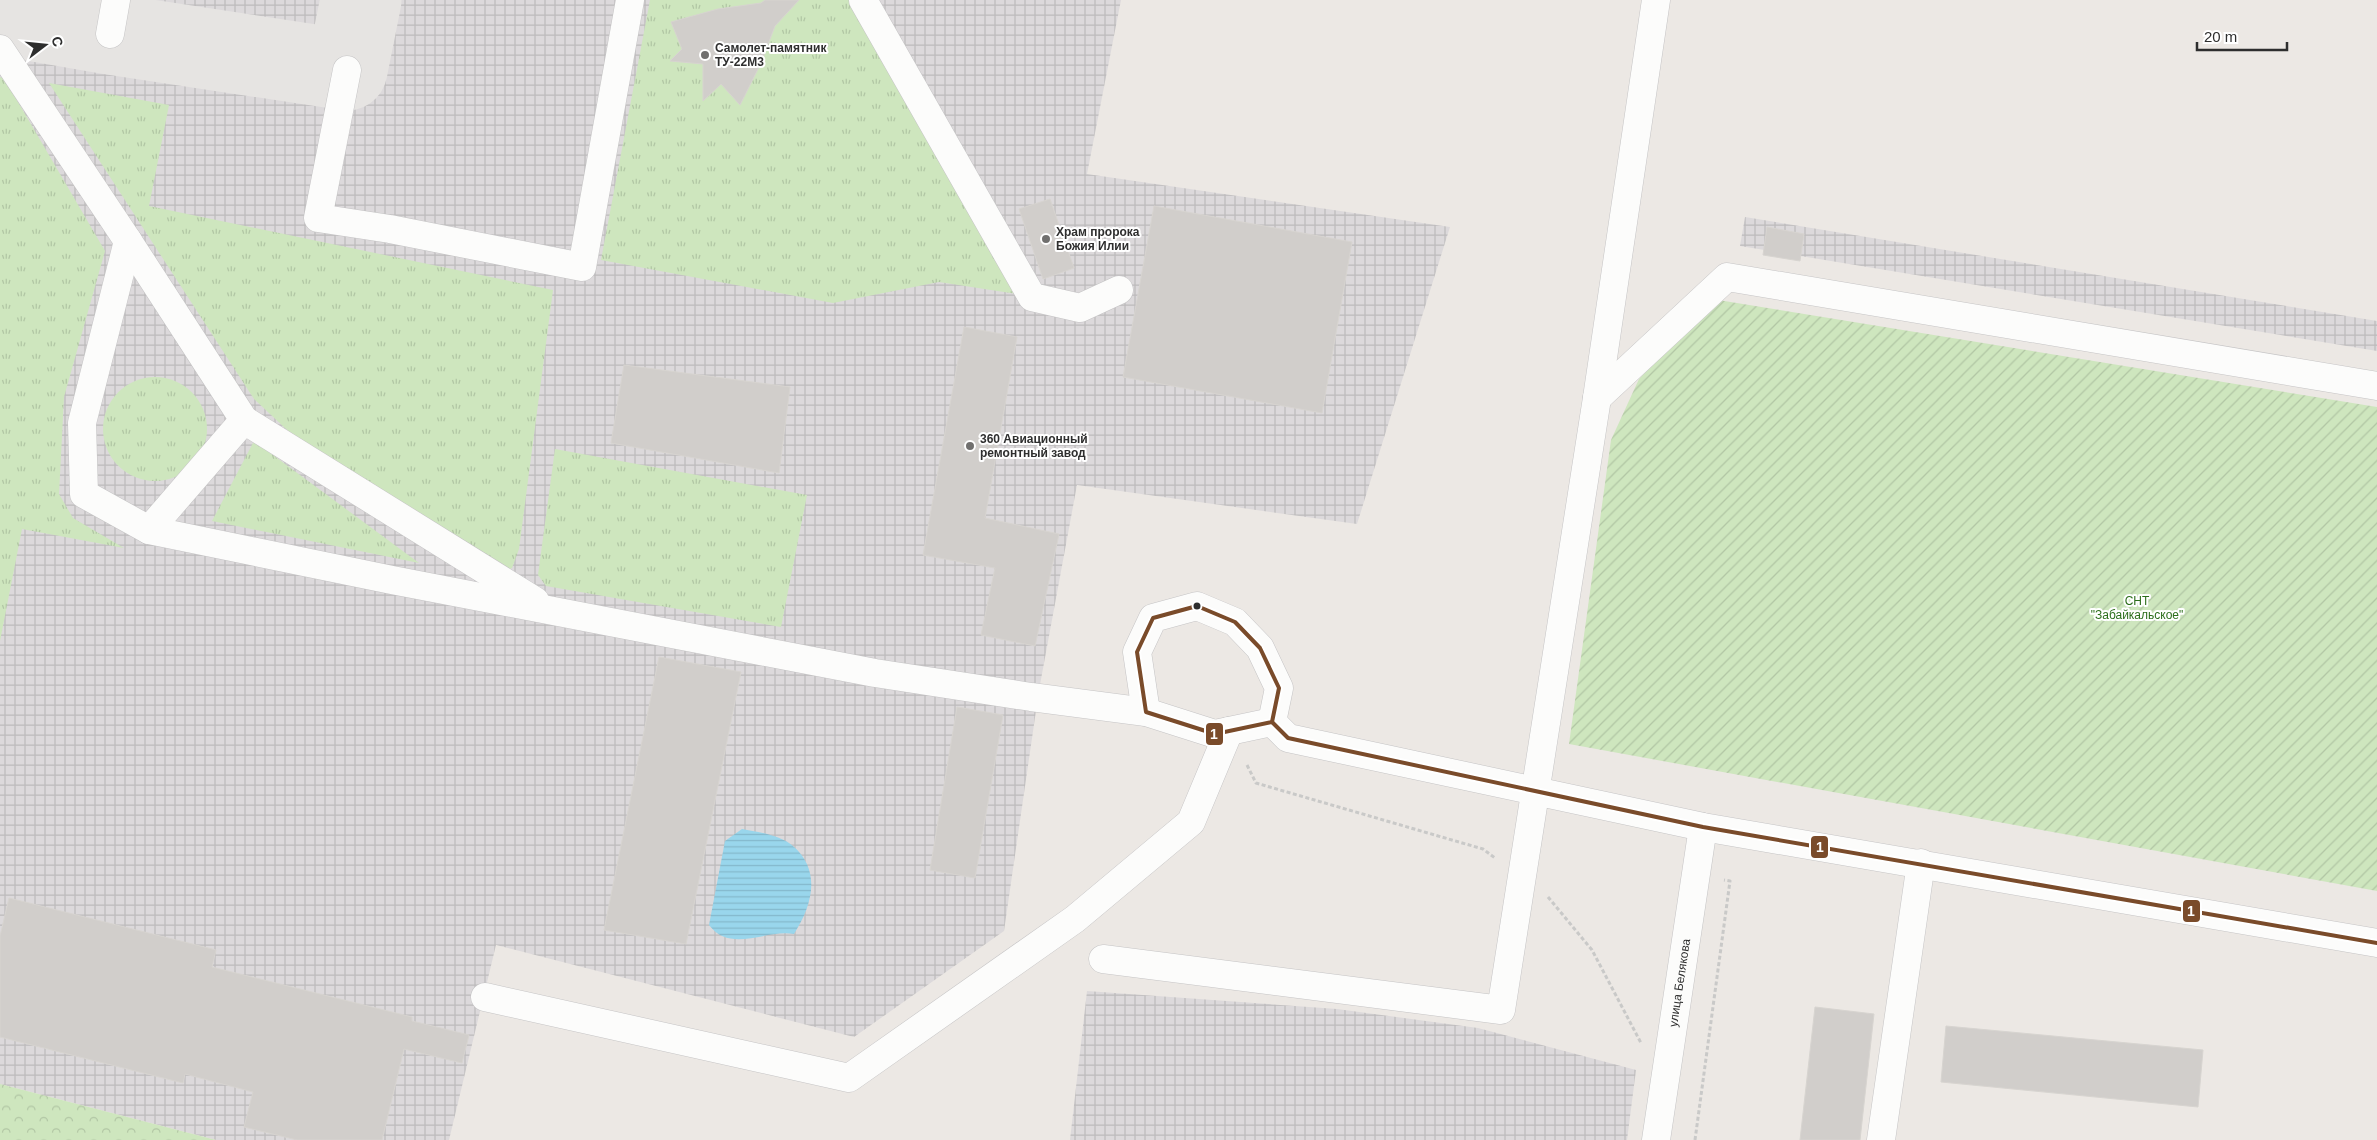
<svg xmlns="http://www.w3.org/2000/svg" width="2377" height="1140" font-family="Helvetica,sans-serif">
	<defs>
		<pattern id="industrial-grid" width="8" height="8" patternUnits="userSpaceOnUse" patternTransform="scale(1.25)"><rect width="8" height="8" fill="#dcd9db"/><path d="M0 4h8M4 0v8" fill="none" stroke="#bdbbbc"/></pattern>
		<pattern id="grass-tufts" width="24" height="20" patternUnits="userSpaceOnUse" patternTransform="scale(1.25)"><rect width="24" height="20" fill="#cee6be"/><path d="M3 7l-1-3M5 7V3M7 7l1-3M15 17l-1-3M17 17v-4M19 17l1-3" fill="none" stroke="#b1c6a4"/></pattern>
		<pattern id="forest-crowns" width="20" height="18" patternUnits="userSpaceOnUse" patternTransform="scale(1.25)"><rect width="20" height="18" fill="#cee6be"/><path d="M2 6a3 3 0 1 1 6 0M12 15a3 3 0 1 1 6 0" fill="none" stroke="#b1c6a4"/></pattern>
		<pattern id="garden-furrows" width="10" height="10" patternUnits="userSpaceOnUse" patternTransform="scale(1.25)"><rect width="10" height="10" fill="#cee6be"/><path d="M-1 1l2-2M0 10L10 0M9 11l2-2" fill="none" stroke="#b1c6a4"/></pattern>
		<pattern id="water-rules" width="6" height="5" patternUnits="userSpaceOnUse" patternTransform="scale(1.25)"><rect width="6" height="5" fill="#99d6ec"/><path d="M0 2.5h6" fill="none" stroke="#84b8cb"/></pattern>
	</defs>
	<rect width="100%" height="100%" fill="#ece8e4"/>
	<!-- industrial -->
	<g fill="url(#industrial-grid)">
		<polygon points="0,0 1121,0 1087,174 1450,227 1357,524 1077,485 1039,690 1004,931 854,1037 496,945 449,1140 216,1140 0,1084"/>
		<polygon points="1745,217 2377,321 2377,351 1740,246"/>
		<polygon points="1087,991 1337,1009 1478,1028 1636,1070 1627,1140 1070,1140"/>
	</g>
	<!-- grass -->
	<g fill="url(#grass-tufts)">
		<polygon points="650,0 852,0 1017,294 939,282 833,303 601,260"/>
		<polygon points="0,77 4,78 105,251 64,397 59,494 73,518 124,548 22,529 0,641"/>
		<polygon points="49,83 169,105 149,206 553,290 519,549 512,568 488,579 461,570 286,429 254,399"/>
		<circle cx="155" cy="429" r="52"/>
		<polygon points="254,441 419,563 212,521"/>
		<polygon points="555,449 807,495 781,627 546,586 538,575"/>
	</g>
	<!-- forest -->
	<polygon fill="url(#forest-crowns)" points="0,1084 216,1140 0,1140"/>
	<!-- garden -->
	<polygon fill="url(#garden-furrows)" points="1712,299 2377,407 2377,891 1569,744 1611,440 1639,379"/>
	<!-- water -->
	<path fill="url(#water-rules)" d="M742,829c16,3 38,6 51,17 29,25 19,60 1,88 -29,-5 -63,20 -85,-9l16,-84z"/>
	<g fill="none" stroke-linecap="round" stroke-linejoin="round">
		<!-- taxiway -->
		<polyline stroke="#e6e4e2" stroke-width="81" points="0,15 110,34 347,70 361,0"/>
	</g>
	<!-- building -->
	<g fill="#d1cecb" stroke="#d7d4d0">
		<polygon points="765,0 799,0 775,26 761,63 740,105 721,84 703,101 703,64 670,61 682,49 671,22 718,9 761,3"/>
		<polygon points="1050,199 1074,268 1043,279 1019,209"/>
		<polygon points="1154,206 1352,242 1322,413 1123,377"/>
		<polygon points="1767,227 1804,234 1800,261 1763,255"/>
		<polygon points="964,327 1017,337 985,518 1059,534 1035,646 981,635 995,568 923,555"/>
		<polygon points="624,365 790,387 779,473 611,443"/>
		<polygon points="659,657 741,672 686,944 604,930"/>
		<polygon points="957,707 1003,715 975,878 930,870"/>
		<polygon points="9,898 216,950 212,967 412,1017 412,1021 469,1035 462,1063 404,1049 382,1140 297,1140 244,1127 253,1092 185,1074 183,1083 0,1037 0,936"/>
		<polygon points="1815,1007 1874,1014 1860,1140 1800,1140"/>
		<polygon points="1946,1026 2203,1050 2198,1107 1941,1082"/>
	</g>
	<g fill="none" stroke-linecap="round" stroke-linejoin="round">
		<!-- minor casing -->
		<g stroke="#c5c4c5" stroke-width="29">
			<g id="minor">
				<polyline points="863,0 1032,297 1080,308 1119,290"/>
				<polyline points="110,34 116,0"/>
				<polyline points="0,49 128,241 82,423 84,494 149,530 392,580 875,673 1031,697 1146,712 1215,734 1272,722"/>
				<polyline points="347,70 318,218 390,229 582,267 630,0"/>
				<polyline points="128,241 244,420 535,601"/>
				<polyline points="1597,398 1727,277 2377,386"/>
				<polyline points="149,530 244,420"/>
				<polyline points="1146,712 1137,652 1153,618 1197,606 1235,622 1260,648 1279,688 1272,722"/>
				<polyline points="1272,722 1288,738 1703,827 2377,943"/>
				<polyline points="1103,959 1501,1010 1597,398 1656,0"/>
				<polyline points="485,997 849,1078 1075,919 1191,822 1229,731"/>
				<path id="s1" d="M1656,1140l47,-313"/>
				<polyline points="1881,1140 1921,863"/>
			</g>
		</g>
		<!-- path -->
		<g stroke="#c9c9c8" stroke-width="3" stroke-dasharray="4 2.5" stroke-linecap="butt">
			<polyline points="1247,765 1256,783 1483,849 1495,858"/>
			<polyline points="1548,897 1592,950 1641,1043"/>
			<polyline points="1695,1140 1730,881 1724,880"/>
		</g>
		<!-- minor -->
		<use href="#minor" stroke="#fcfcfb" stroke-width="28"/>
		<!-- bus-1 casing -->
		<g stroke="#fff" stroke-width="8">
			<g id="bus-1">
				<polygon points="1197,606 1235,622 1260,648 1279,688 1272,722 1215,734 1146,712 1137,652 1153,618"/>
				<polyline points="1272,722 1288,738 1703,827 2377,943"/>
			</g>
		</g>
		<!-- bus-1 -->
		<use href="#bus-1" stroke="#7a4b2a" stroke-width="4"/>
	</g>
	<!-- markers -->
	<g fill="#706f6e" stroke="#fff" stroke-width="2">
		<circle cx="705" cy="55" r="5"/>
		<circle cx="1046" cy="239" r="5"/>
		<circle cx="970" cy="446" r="5"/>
	</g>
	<circle fill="#2e2e2e" stroke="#fff" stroke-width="2" cx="1197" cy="606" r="4.5"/>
	<g text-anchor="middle" stroke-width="4" stroke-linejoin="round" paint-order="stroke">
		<!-- poi labels -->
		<g font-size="12" font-weight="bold" fill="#2e2e2e" stroke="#fff" text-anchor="start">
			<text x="715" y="52">Самолет-памятник<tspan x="715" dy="14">ТУ-22М3</tspan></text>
			<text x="1056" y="236">Храм пророка<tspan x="1056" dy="14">Божия Илии</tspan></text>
			<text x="980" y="443">360 Авиационный<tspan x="980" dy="14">ремонтный завод</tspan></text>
		</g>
		<!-- park labels -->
		<g font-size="12" fill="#2c6e1b" stroke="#fff">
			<text x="2137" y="605">СНТ<tspan x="2137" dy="14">"Забайкальское"</tspan></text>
		</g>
		<!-- street labels -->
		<g font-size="12" fill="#2e2e2e" stroke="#fff">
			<text dy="4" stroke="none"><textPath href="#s1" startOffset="159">улица Белякова</textPath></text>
		</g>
	</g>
	<g stroke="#fff" stroke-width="2">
		<rect x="1205" y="722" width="19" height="24" rx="5" fill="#7a4b2a"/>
		<rect x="1810" y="835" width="19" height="24" rx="5" fill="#7a4b2a"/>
		<rect x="2182" y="899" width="19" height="24" rx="5" fill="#7a4b2a"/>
	</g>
	<g font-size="14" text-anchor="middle" font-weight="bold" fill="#fff">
		<text x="1214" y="739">1</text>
		<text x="1820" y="852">1</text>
		<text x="2191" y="916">1</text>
	</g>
	<!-- north arrow -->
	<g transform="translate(45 45) rotate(74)" stroke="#ffffff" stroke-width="4" paint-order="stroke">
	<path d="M0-4L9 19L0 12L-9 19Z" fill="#2e2e2e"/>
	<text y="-8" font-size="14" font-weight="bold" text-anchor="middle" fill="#2e2e2e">С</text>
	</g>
	<!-- scale -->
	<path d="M2197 42v8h90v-8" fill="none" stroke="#2e2e2e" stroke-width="2.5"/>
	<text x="2204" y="42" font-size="15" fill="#2e2e2e" stroke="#ffffff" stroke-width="4" paint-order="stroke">20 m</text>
</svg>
